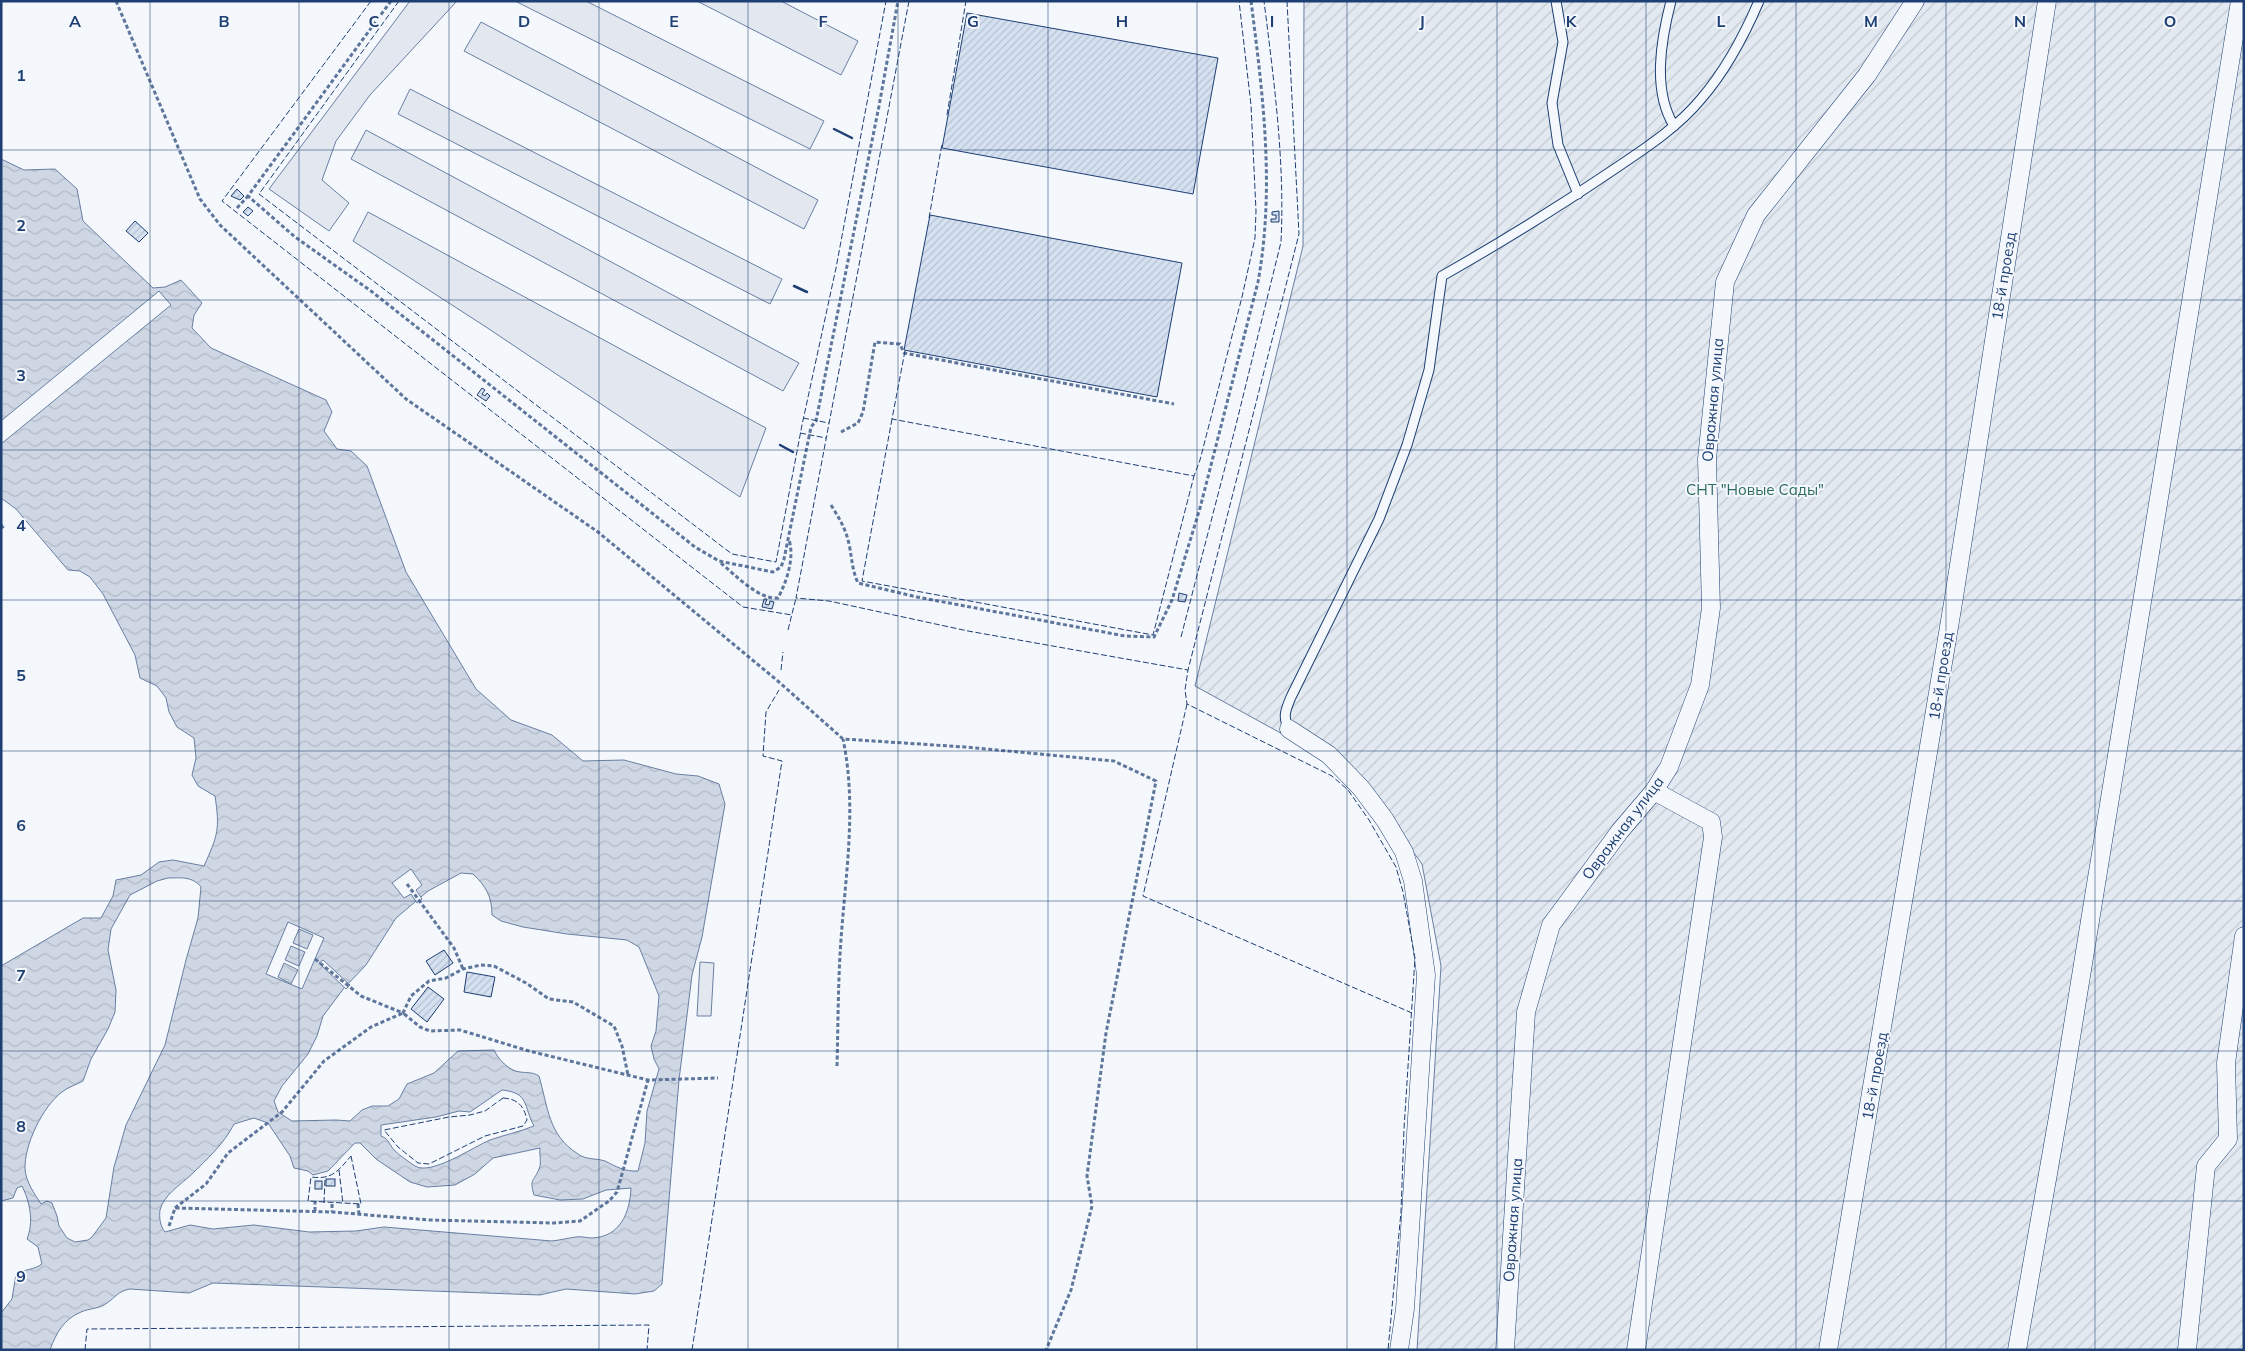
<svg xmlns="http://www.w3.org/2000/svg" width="2245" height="1351" font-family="Mulish,sans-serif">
	<defs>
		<pattern id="garden-furrows" width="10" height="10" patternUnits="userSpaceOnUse" patternTransform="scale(1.25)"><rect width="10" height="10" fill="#e3e9f0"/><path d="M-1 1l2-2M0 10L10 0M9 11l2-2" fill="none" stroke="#c2c9d1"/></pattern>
		<pattern id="water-waves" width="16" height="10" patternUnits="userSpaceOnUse" patternTransform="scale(1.25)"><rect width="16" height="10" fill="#cfd7e4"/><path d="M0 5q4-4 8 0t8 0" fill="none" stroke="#b1bac7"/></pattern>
		<pattern id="building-hatch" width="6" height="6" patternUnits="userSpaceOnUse" patternTransform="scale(1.25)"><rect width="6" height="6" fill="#d5e0f0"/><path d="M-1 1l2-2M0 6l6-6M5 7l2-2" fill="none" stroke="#b6c1d1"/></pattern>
	</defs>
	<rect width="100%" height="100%" fill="#f4f7fb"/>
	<!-- garden -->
	<polygon fill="url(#garden-furrows)" stroke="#687fa3" points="1304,1 2244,1 2244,1350 1417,1350 1441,966 1422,864 1357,775 1195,686 1303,246"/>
	<!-- parking -->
	<g fill="#e3e8f0" stroke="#687fa3">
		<polygon points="410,1 457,1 370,95 336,141 322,180 349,203 329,231 269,189"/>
		<polygon points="515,1 586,1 824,121 810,149"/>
		<polygon points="697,1 781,1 858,41 841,75"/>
		<polygon points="481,22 818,200 804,229 464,51"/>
		<polygon points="410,89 782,279 770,304 398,114"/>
		<polygon points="366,130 799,363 783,391 351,159"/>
		<polygon points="368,212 766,428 740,497 486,327 353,241"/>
		<polygon points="700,962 714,963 711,1016 697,1016"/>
	</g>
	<!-- water -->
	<path fill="url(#water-waves)" stroke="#687fa3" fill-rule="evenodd" d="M1,159l23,11 31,-1 22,20 6,32 70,67 12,-1 16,-7 21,23 -8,12 -2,13 19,20 115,52 6,12 -8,19 13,18 14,2 16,15 39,106 70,117 35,31 41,15 31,26 41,-1 52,14 22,2 21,8 6,20 -23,133 -10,38 -13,105 -17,204 -8,7 -19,3 -69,-5 -26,6 -327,-12 -24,10 -59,-4c-12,2 -14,8 -23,14 -7,6 -17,5 -26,9 -17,7 -25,21 -31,38h-49v-37l11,-14 4,-25c9,-5 18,-4 26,-10l-4,-17 -11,-8c7,-17 3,-37 -5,-53l-5,2 -4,10 -12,3v-235l82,-48h18l12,-22 3,-16 25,-5 18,-13 14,-2 31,6c14,-31 16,-37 11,-70l-17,-10 -6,-11 4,-17 -2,-20 -17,-11 -8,-15 -3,-14 -9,-12 -17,-8 -5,-23 -32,-61 -13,-17 -10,-6 -12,-1 -52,-61 -15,-11zM461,873l12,1c13,12 19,23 19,41l9,6 22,6 44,7 60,6 12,7 20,49 -3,35 -5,15 3,13 5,10 -12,42 -2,32 -7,28c-13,1 -23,-5 -33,-10 -9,-3 -19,-1 -27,-7 -30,-19 -30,-47 -39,-78 -6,-4 -11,-3 -19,-4 -11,-1 -22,-13 -26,-22l-36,1 -24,22 -27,11 -8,15 -11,7h-16l-10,4 -12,11 -14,-1 -44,1 -14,-9 -4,-11 8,-15 26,-32 9,-18 6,-20 21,-28 22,-23 30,-47 32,-27zM168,878c13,0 24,-2 33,9l-3,31 -12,42 -21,85 -39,80 -12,42 -8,51 -14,19 -4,3 -13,2 -8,-4 -8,-12 -2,-10 -5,-13 -5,-2 -6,3c-7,-11 -15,-22 -16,-35 -1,-24 18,-63 37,-77 6,-5 14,-7 21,-11l8,-22 17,-30 7,-17 1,-22 -8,-40 3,-21 19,-34 27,-14zM502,1090c28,3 21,16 32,36 -15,6 -30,9 -44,14 -17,7 -59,36 -75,26 -6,-4 -16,-11 -21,-16 -5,-6 -5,-11 -13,-14v-11l55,-8 23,-6 11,1zM254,1118l14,5 22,33 4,12 14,3 5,4 15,-4 27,-28h5l16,16 34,23 17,5 28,-2 20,-11 18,-16 47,-10c-1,6 2,15 -1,21 -5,13 -10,9 -5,26l26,5 23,-1 23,-9 25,-2c-1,25 -11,49 -39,50 -5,0 -11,-2 -16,-1 -8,1 -15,3 -24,4l-168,-14 -28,4 -47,1 -55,-7 -41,4 -23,-4 -25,7c-5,-6 -6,-15 -5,-22 3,-14 21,-26 31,-35 16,-16 33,-31 43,-51z"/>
	<!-- pier -->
	<g fill="#f4f7fb" stroke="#687fa3" fill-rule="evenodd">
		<polygon points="159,291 171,305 1,444 1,421"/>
		<polygon points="411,869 422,885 416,890 422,899 417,903 411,894 404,898 392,883"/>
		<path d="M288,922l36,16 -22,51 -36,-15zM299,929l14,6 -6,14 -14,-6zM291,946l14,6 -6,14 -14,-6zM284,963l14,7 -7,14 -13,-7z"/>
		<polygon points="323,960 350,985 346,989 319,963"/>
	</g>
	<!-- building -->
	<g fill="url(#building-hatch)" stroke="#1d3f73">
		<polygon points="967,13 1218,58 1193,194 942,148"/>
		<polygon points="237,189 244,196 240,200 231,196"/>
		<polygon points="248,207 253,211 248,216 243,212"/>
		<polygon points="1279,211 1279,222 1271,222 1271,219 1276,219 1276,215 1272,215 1272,212"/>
		<polygon points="930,215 1182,263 1157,397 904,350"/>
		<polygon points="135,221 148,233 139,242 126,231"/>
		<polygon points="482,388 485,390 482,394 485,396 487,393 490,396 486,401 477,395"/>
		<polygon points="1179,593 1187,595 1185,602 1178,601"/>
		<polygon points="764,599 767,599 765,604 769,605 770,601 774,602 772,609 762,607"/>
		<polygon points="444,950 453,963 435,975 426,961"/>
		<polygon points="467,972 495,977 491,997 464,992"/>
		<polygon points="428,987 444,999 427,1022 411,1009"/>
		<rect x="326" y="1179" width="9" height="7"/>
		<rect x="315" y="1181" width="7" height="8"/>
	</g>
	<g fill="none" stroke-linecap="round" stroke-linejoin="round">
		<!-- service casing -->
		<g stroke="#1d3f73" stroke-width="11">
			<g id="service">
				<polyline points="1556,1 1563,42 1552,103 1558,145 1578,194"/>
				<path d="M1671,1c-10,39 -19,89 3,125"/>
				<path d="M1289,729c-7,-12 -3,-20 2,-32l88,-178 28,-74 22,-75 13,-94c58,-33 115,-68 171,-106 31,-21 64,-42 88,-71 25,-29 43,-63 58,-98"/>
			</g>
		</g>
		<!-- minor casing -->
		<g stroke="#1d3f73" stroke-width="19">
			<g id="minor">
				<polyline points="1289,729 1329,755 1361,788 1385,820 1404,852 1413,881 1426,975 1405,1309 1399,1350"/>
				<polyline points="1505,1350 1526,1012 1551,925 1620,831 1654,791 1669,767 1700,685 1711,608 1707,459 1725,282 1756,215 1867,75 1915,1"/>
				<polyline points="1636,1350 1713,837 1711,822 1654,791"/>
				<polyline points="1828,1350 1954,597 2047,1"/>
				<polyline points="2017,1350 2059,1111 2240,1"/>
				<polyline points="2187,1350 2206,1166 2228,1139 2226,1063 2244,936"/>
			</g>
		</g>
		<!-- path -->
		<g stroke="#5e769c" stroke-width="3" stroke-dasharray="4 2.5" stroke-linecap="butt">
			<polyline points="116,1 200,199 220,225 406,399 598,532 779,682 843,739 965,747 1114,761 1156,781 1106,1033 1087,1176 1092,1206 1071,1290 1046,1350"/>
			<polyline points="391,1 248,196 295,237 371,291 695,547 719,561 773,572 781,567 784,559 811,427 816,421 879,106 898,1"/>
			<polyline points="237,208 248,196"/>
			<polyline points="841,432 858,423 863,412 875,342 900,344 904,353 1174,404"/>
			<path d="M831,505c8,13 15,24 18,39 3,14 3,26 9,39l59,14 208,39 29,1 18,-37 28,-92 58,-226c17,-94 5,-187 -7,-281"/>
			<polyline points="1,525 4,529"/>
			<path d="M721,563c14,12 38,37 57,35 8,-15 17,-40 11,-58"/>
			<polyline points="407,884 454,948 463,969"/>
			<polyline points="315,959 361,996 403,1013 411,996 429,981 446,978 463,969 481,965 494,966 526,983 549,999 573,1002 614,1026 622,1046 628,1075"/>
			<path d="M837,1066c1,-37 1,-74 3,-111 4,-73 18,-144 3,-216"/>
			<polyline points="332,1204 332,1212"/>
			<polyline points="358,1204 359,1214"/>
			<polyline points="175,1208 206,1184 228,1153 282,1112 324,1061 371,1027 403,1013 420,1027 430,1031 460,1030 529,1051 648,1080 718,1078"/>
			<polyline points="315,1211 315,1202"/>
			<polyline points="169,1226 175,1208 332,1212 430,1220 554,1223 580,1221 609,1201 617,1192 648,1080"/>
		</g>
		<!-- service -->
		<use href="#service" stroke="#f4f7fb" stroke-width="9"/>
		<!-- minor -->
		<use href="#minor" stroke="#f4f7fb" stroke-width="18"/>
		<!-- fence -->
		<g stroke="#1d3f73" stroke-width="1" stroke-dasharray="6 2.5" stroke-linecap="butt">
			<polyline points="371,1 222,201 743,607 792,615"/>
			<polyline points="399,1 259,194 732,554 776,562 802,425 836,268 886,1"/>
			<polyline points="909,1 796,598 829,601 968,631 1188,670"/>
			<polyline points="1287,1 1299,234 1188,670 1185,690 1187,704 1332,776 1348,790 1369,820 1396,867 1403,892 1415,958 1404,1129 1401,1212 1388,1350"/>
			<polyline points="947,115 966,1"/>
			<polyline points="929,218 942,144"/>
			<polyline points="905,351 892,419 1194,476 1200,460 1242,297 1255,238 1256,211 1251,105 1239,1"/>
			<polyline points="803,418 829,423"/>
			<polyline points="892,419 862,581 1153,635 1194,476"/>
			<polyline points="800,433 826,438"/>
			<polyline points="788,630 796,598"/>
			<path d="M1181,637l54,-208 46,-187c4,-80 -7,-161 -17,-241"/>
			<polyline points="781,670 783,652"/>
			<polyline points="1187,704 1143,896 1412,1013"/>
			<path d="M503,1098c15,1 21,8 24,22l-4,6 -38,10 -56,28 -11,-1 -20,-16 -14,-17 65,-13 21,-2 15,-4z"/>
			<path d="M351,1156l10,48 -53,-3 3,-24c21,3 27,-6 40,-21z"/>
			<polyline points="339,1170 343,1204"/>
			<polyline points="324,1203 325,1179"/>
			<polyline points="85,1350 87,1329 649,1325 647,1350"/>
			<polyline points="692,1350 782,761 763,756 766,712 779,690"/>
		</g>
		<!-- wall -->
		<g stroke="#1d3f73" stroke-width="2.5">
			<polyline points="834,129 852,138"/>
			<polyline points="794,286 807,292"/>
			<polyline points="780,445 793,452"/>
		</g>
	</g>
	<!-- grid -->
	<path fill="none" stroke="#1d3f73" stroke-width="1" stroke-opacity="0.55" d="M150,1v1349M299,1v1349M449,1v1349M599,1v1349M748,1v1349M898,1v1349M1048,1v1349M1197,1v1349M1347,1v1349M1497,1v1349M1646,1v1349M1796,1v1349M1946,1v1349M2095,1v1349M1,150h2243M1,300h2243M1,450h2243M1,600h2243M1,751h2243M1,901h2243M1,1051h2243M1,1201h2243"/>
	<g text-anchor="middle" stroke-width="4" stroke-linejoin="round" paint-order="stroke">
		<!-- street labels -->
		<g font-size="15" fill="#1d3f73" stroke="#f4f7fb">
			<text transform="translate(2004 276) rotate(-81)" y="5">18-й проезд</text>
			<text transform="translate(1713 400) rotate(-85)" y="5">Овражная улица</text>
			<text transform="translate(1941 676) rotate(-81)" y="5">18-й проезд</text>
			<text transform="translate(1623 828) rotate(-53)" y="5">Овражная улица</text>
			<text transform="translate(1875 1076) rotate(-80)" y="5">18-й проезд</text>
			<text transform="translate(1513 1220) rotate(-86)" y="5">Овражная улица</text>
		</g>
		<!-- park labels -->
		<g font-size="15" fill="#2c6c60" stroke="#f4f7fb">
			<text x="1755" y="495">СНТ "Новые Сады"</text>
		</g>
	</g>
	<g font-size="16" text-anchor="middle" font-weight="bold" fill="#1d3f73" stroke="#f4f7fb" stroke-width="4" stroke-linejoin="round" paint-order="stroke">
		<text x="75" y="27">A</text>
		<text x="224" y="27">B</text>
		<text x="374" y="27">C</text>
		<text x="524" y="27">D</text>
		<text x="674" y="27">E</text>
		<text x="823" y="27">F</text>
		<text x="973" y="27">G</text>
		<text x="1122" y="27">H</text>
		<text x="1272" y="27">I</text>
		<text x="1422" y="27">J</text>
		<text x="1571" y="27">K</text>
		<text x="1721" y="27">L</text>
		<text x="1871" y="27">M</text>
		<text x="2020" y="27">N</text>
		<text x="2170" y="27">O</text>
		<text x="21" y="81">1</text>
		<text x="21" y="231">2</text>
		<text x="21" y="381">3</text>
		<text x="21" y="531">4</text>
		<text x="21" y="681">5</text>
		<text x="21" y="831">6</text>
		<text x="21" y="981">7</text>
		<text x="21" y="1132">8</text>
		<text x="21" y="1282">9</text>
	</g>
	<!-- border -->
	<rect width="2245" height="1351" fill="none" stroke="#1d3f73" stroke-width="5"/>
</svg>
